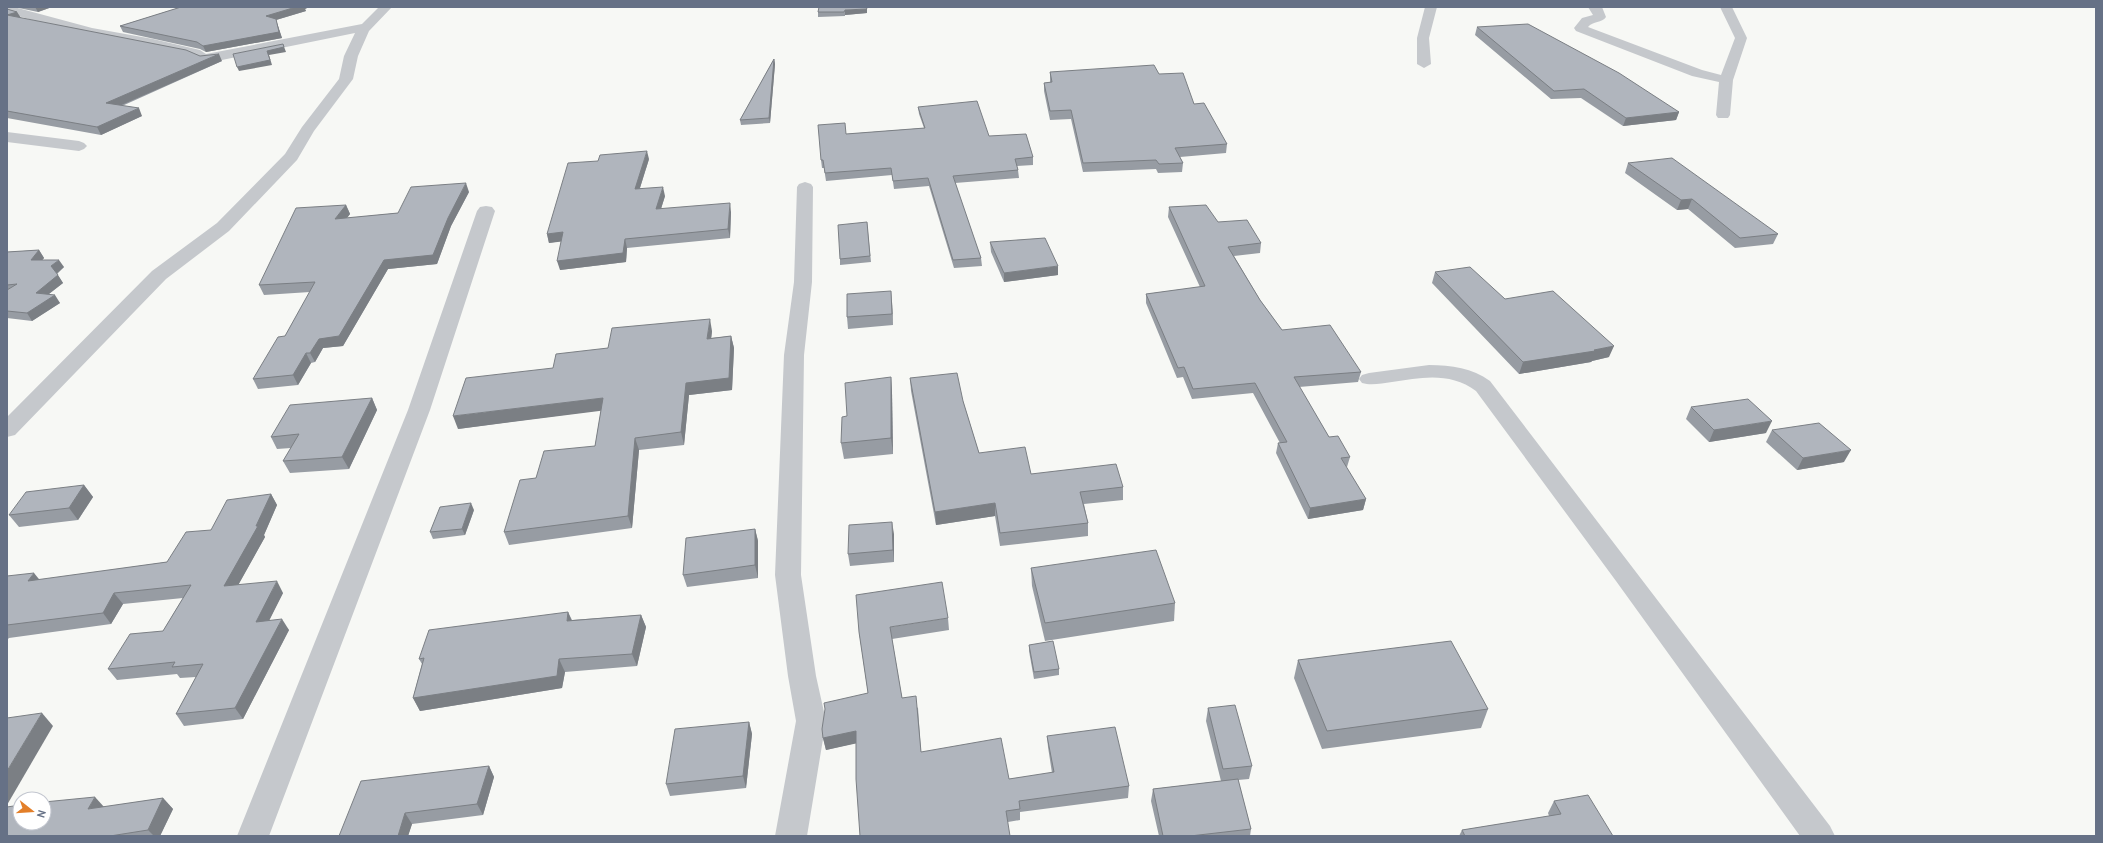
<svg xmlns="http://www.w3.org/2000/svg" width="2103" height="843" font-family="'PT Sans',sans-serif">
	<rect width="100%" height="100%" fill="#f7f8f5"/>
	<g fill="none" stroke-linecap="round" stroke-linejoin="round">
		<!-- minor -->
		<g fill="#c5c8cc" fill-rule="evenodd">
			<polygon points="7,7 14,7 92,28 153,39 200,50 206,54 362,24 379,7 392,7 369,31 358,56 353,79 314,131 297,160 229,231 166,279 15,435 7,437 7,417 152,271 217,223 285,154 302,127 339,79 344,56 355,33 217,61 204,62 190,56 91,36 7,13"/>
			<polygon points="1425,7 1437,7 1429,38 1431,64 1424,68 1417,64 1417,38"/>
			<path d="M1588,7h14l4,10c-4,6 -13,4 -18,10l114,43 19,5 14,-37 -15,-31h12l15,31 -14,42 -3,35 -2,3h-10l-2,-3 3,-33 -27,-6 -116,-45 -2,-3 8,-10 11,-3z"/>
			<polygon points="7,132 79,141 84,143 87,146 84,149 79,151 7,142"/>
			<polygon points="805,182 811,184 813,187 812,282 804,355 801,575 816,676 826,721 807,836 775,836 796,721 788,676 775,575 784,355 794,282 797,187 799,184"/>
			<polygon points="486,206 492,207 495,211 430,410 269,836 237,836 408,410 477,211 480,207"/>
			<path d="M1429,365c23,0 43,3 61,16l340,445 5,10h-35l-184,-255 -140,-190c-25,-19 -54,-14 -84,-9 -10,1 -20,4 -30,1l-3,-4 3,-4 7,-2z"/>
		</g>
	</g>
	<!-- wall -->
	<g fill="#979ca3">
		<polygon points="14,7 52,7 38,12"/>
		<polygon points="181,7 309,7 305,9 306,11 276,20 282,38 206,52 200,49 123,32 120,26"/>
		<polygon points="7,9 17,12 20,18 222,61 122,106 142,116 101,135 7,118"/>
		<polygon points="867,9 867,13 845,15 845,16 818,17 818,12"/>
		<polygon points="1477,27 1679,112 1676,120 1623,126 1581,98 1551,99 1475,35"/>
		<polygon points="774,59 775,64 770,123 741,125 740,120"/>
		<polygon points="1050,72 1159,74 1194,104 1227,144 1226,153 1180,157 1183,163 1182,172 1158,173 1156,169 1083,172 1071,119 1050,120 1044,91 1044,83 1050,82"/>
		<polygon points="918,107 989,136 1033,157 1033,165 1017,166 1018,170 1019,178 955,183 981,258 982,266 954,268 929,186 894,189 892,175 826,181 824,168 822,168 821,160 846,134 924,128 919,114"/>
		<polygon points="649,159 640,188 665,196 661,209 731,212 730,238 627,248 626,262 560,270 561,241 549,243 547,234"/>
		<polygon points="1628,163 1778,234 1773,244 1735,248 1688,209 1677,210 1625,173"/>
		<polygon points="469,192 451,226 437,264 388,269 343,346 323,348 315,362 311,363 298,385 258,389 253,379 285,336 310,292 264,295 259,285 346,205 350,214 347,218 398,213"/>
		<polygon points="1169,207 1218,222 1261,243 1260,253 1234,256 1260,300 1282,330 1361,372 1358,382 1299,387 1329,437 1350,457 1347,467 1346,467 1366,499 1363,510 1308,519 1276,453 1278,443 1280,443 1253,393 1192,399 1183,377 1177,378 1146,303 1146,294 1200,287 1168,217"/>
		<polygon points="867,222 871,262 840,265 840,259"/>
		<polygon points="990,242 1058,275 1004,282 991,252"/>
		<polygon points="39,250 44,258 42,260 64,267 57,274 63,283 49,294 60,303 32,321 7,318 7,252"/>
		<polygon points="1435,272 1505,299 1609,357 1592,361 1591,362 1519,374 1432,283"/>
		<polygon points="892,302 893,325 848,329 847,317"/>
		<polygon points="712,331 711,338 731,336 734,348 732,390 689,395 684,445 639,450 632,528 509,545 504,532 536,478 595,446 601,410 458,429 608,348"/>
		<polygon points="891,377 892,393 893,454 844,459 841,443"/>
		<polygon points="910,378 963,401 979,453 1031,474 1123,487 1123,500 1084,504 1088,523 1088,536 1000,546 995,516 936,525 911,391"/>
		<polygon points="372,398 377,410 349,469 290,473 283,461 291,448 277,449 271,437"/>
		<polygon points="1691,407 1766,433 1709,442 1686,419"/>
		<polygon points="1772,430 1844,462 1797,470 1766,442"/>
		<polygon points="84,485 93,497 78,520 19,527 9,515"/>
		<polygon points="271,494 277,505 264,535 265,537 238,585 283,593 269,620 289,630 243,719 184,726 176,714 196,677 180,678 177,674 117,680 108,669 163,631 183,598 123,604 111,624 9,638 7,640 7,576 40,580 167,562 211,530"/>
		<polygon points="474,510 465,535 433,539 430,532"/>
		<polygon points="755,529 758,541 758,578 687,587 683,575"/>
		<polygon points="894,534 894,562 850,566 848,554"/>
		<polygon points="1031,568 1175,603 1174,621 1045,641 1032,586"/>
		<polygon points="568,612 572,620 641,615 646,627 637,666 565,672 562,688 420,711 413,698 422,664 419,659"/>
		<polygon points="948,618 949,630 892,639 902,698 918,708 921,752 1009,779 1052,773 1048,747 1047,736 1129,786 1128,798 1020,812 1020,820 1008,822 856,743 826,750 823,738 868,693 859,632"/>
		<polygon points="1029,645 1059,669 1059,675 1034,679 1029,651"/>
		<polygon points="1298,660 1488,709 1481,728 1322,749 1294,678"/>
		<polygon points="1208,708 1252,766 1249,779 1238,780 1251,829 1250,836 1159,836 1151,801 1153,789 1221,781 1206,721"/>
		<polygon points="749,722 752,734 746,788 670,796 666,784"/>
		<polygon points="489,766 494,777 483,815 412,824 408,836 339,836"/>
		<polygon points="163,798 173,809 160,836 7,836 105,807"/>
		<polygon points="1554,801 1613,836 1459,836 1462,830 1549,816 1548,813"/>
	</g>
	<!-- shaded-wall -->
	<g fill="#7b7f84">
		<polygon points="35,7 52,7 38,12"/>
		<polygon points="296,7 309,7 305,9 306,11 276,20 282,38 206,52 203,46 266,16"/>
		<polygon points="867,9 867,13 845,15 845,16 845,10"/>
		<polygon points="17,12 21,18 10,22 7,15"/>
		<polygon points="283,44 286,52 269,55 272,65 239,71 237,67 267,51"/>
		<polygon points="219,54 222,61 110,110 106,103"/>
		<polygon points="774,59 775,64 770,123 769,118"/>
		<polygon points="139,108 142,116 101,135 97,127"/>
		<polygon points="1679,112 1676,120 1623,126 1626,118"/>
		<polygon points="647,151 649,159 637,197 635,189"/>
		<polygon points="466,183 469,192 451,226 437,264 388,269 343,346 323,348 315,362 310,353 319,339 384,260 448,218"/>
		<polygon points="663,187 665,196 658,218 656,209"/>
		<polygon points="1692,199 1688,209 1677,210 1681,200"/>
		<polygon points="730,203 731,212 730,238 728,229"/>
		<polygon points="346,205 350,214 339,228 335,219"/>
		<polygon points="563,232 566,241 549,243 547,234"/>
		<polygon points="625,239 627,248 626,262 560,270 557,261"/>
		<polygon points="39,250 44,258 36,268 31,260"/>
		<polygon points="59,260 64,267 56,274 51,266"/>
		<polygon points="1058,266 1058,275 1004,282 1004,273"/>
		<polygon points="58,275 63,283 41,300 36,293"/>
		<polygon points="891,291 892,302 893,325 892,314"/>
		<polygon points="55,295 60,303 32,321 27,313"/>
		<polygon points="710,319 712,331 710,350 707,339"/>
		<polygon points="731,336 734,348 732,390 689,395 684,445 681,432 686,383"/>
		<polygon points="1614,346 1609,357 1592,361 1591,362 1519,374 1523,362"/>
		<polygon points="306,353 311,363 298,385 293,375"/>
		<polygon points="891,377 892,393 893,454 891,438"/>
		<polygon points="372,398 377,410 349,469 342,457"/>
		<polygon points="603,398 607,410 458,429 453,416"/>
		<polygon points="1772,421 1766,433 1709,442 1714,430"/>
		<polygon points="635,438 639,450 632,528 628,516"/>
		<polygon points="1851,450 1844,462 1797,470 1803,458"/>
		<polygon points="84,485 93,497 78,520 69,508"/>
		<polygon points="271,494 277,505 264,535 265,537 231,598 224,586 256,526"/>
		<polygon points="1366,499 1363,510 1308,519 1310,508"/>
		<polygon points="471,503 474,510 465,535 462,529"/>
		<polygon points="995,503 995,516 936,525 935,512"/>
		<polygon points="892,522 894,534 894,562 893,550"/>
		<polygon points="755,529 758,541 758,578 755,565"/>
		<polygon points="34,573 43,584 28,581"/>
		<polygon points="277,581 283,593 263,633 256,622"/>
		<polygon points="114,593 123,604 111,624 103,613"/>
		<polygon points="568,612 573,624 567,621"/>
		<polygon points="641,615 646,627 637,666 632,654"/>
		<polygon points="282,619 289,630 243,719 235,708"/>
		<polygon points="559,659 565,672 562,688 420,711 413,698"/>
		<polygon points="42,713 53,726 7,805 7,771"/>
		<polygon points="749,722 752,734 746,788 743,776"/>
		<polygon points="856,731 858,743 826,750 823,738"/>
		<polygon points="489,766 494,777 483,815 477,804"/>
		<polygon points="95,797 105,808 88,809"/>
		<polygon points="163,798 173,809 160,836 154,836 148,830"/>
		<polygon points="405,813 412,824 408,836 398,836"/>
	</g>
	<!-- building -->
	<g fill="#b0b5bd" stroke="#7b7f84">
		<polygon points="181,7 296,7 266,16 276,19 279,32 203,46 197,42 120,26"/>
		<polygon points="819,7 866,7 867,9 845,10 844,12 818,12"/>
		<polygon points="7,9 17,12 7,15"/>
		<polygon points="7,15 186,50 200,56 219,54 106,103 139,108 97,127 7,111"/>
		<polygon points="1528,24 1619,73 1679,112 1626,118 1584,89 1554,91 1477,27"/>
		<polygon points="283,44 284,47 267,51 270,60 237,67 233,54"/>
		<polygon points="774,59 769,118 740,120"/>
		<polygon points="1154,65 1159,74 1183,73 1194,104 1204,103 1227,144 1175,148 1183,163 1159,164 1156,160 1083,163 1071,110 1050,111 1044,83 1052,82 1050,72"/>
		<polygon points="977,101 989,136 1026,134 1033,157 1015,159 1018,170 953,176 981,258 953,260 928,178 893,181 891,168 825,173 823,160 821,160 818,125 845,123 846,134 925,128 918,107"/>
		<polygon points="647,151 635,189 663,187 656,209 730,203 728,229 625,239 623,253 557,261 563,232 547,234 568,163 598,161 600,155"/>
		<polygon points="1672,158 1778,234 1740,238 1692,199 1681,200 1628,163"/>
		<polygon points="466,183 448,218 433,255 384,260 339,336 319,339 310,353 306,353 293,375 253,379 278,337 285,336 315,282 259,285 296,208 346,205 335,219 398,213 411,187"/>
		<polygon points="1206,205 1218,222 1247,220 1261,243 1228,247 1260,300 1282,330 1330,325 1361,372 1294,377 1329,437 1338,436 1350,457 1341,458 1366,499 1310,508 1278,443 1287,442 1255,383 1193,389 1184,367 1178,368 1146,294 1205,286 1169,207"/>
		<polygon points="867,222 870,256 840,259 838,225"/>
		<polygon points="1045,238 1058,266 1004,273 990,242"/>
		<polygon points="39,250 31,260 59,260 51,266 58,275 36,293 55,295 27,313 7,311 7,290 17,284 7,285 7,252"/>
		<polygon points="1470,267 1505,299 1553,291 1614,346 1594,350 1595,351 1523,362 1435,272"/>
		<polygon points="891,291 892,314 847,317 847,294"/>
		<polygon points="710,319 707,339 731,336 729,378 686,383 681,432 635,438 628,516 504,532 520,480 536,478 544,451 595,446 603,398 453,416 466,378 553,368 556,354 608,348 612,328"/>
		<polygon points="957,373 963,401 979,453 1025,447 1031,474 1116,464 1123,487 1080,492 1088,523 1000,533 995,503 935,512 910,378"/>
		<polygon points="891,377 891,438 841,443 842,417 847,416 845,383"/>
		<polygon points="372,398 342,457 283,461 299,434 271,437 290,405"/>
		<polygon points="1748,399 1772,421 1714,430 1691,407"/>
		<polygon points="1819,423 1851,450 1803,458 1772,430"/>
		<polygon points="84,485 69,508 9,515 26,492"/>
		<polygon points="271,494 256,526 258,526 224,586 277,581 256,622 282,619 235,708 176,714 203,664 172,667 175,662 108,669 130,634 163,631 191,585 114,593 103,613 7,625 7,576 34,573 28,581 167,562 186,532 211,530 227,500"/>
		<polygon points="471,503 462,529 430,532 440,507"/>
		<polygon points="892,522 893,550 848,554 849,525"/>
		<polygon points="755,529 755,565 683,575 686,538"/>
		<polygon points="1156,550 1175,603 1045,623 1031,568"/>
		<polygon points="942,582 948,618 890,627 902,698 916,696 921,752 1001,738 1009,779 1054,772 1047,736 1115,727 1129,786 1019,801 1020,809 1006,811 1010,836 860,836 856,779 856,731 823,738 822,729 825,709 824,703 868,693 859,632 856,595"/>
		<polygon points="568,612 567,621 641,615 632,654 559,659 557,676 413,698 424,658 419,659 429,630"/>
		<polygon points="1053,641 1059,669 1034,672 1029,645"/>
		<polygon points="1451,641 1488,709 1327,731 1298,660"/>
		<polygon points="1235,705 1252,766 1223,769 1208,708"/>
		<polygon points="42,713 7,771 7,718"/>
		<polygon points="749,722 743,776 666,784 675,729"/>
		<polygon points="489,766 477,804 405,813 398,836 339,836 361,781"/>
		<polygon points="1238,779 1251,829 1190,836 1163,836 1153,789"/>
		<polygon points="1588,795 1613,836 1465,836 1462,830 1561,814 1554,801"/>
		<polygon points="95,797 88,809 163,798 148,830 110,836 7,836 7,807 20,805 20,823 44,823 44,802"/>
	</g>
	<!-- border -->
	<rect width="2103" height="843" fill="none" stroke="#667186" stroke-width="16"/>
	<!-- north arrow -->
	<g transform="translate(32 811) rotate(107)"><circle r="19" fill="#ffffff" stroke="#c2c6cf"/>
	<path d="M0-3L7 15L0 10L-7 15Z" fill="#e37f29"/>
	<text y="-6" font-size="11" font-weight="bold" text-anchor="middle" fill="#667186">N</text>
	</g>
</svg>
